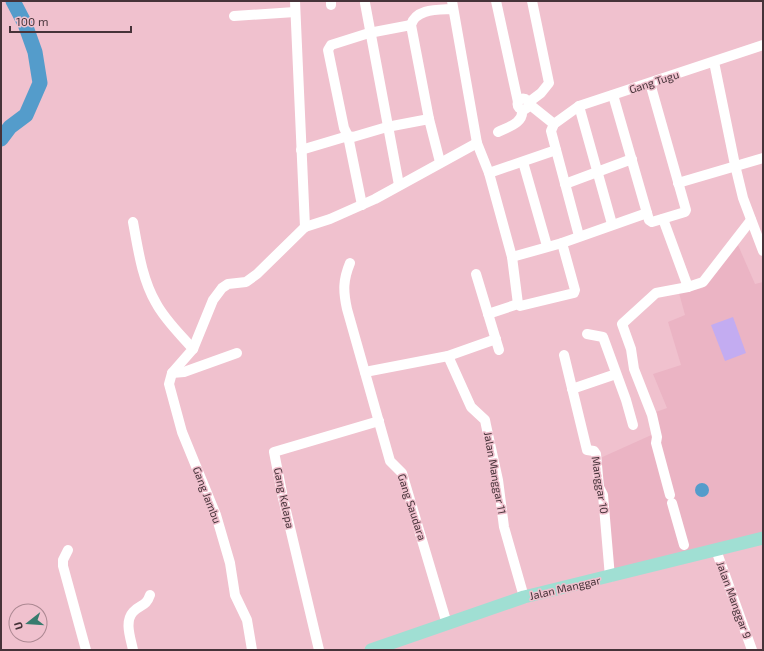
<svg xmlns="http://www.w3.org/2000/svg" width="764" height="651" font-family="'Exo 2',sans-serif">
	<rect width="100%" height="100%" fill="#f0c1ce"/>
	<!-- built -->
	<polygon fill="#ebb4c4" points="738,245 755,284 763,282 763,534 613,571 598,459 658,432 653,413 667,408 653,374 681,365 668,322 685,315 679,293 703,288"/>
	<!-- green -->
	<polygon fill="#c3acf1" points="733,317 746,353 725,361 711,325"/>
	<!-- water -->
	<circle fill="#549ccb" cx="702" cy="490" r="7"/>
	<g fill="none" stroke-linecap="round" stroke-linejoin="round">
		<!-- river -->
		<polyline stroke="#549ccb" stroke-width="15" points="1,139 10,127 26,115 40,83 35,52 25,24 13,1"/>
		<!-- minor -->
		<g stroke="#fff" stroke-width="10">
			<polyline points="295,1 305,227"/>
			<polyline points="331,1 331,5"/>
			<polyline points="452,1 477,143 489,173 512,257 518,304"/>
			<polyline points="496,1 518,102"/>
			<polyline points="365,3 399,185"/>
			<polyline points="234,16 295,12"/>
			<polyline points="411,25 369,33 331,45 328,50 344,128 348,136 353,137 387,127 429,119"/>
			<polyline points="714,62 735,165 743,198 763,251"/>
			<polyline points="613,95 649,220 652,222 685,212 686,210 650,83"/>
			<circle cx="523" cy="104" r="5.5"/>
			<polyline points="529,102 541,93 549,83 532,1"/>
			<polyline points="529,104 554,124"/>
			<polyline points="579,106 612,224"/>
			<path d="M498,132c10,-5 26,-9 24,-22"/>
			<polyline points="301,150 348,136 362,205"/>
			<path d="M440,162l-11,-43 -18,-94c5,-17 28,-15 42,-16"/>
			<polyline points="523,162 547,246"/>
			<polyline points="489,173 556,150"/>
			<polyline points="678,183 763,158"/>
			<polyline points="565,184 632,159"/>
			<polyline points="663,219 688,287"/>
			<path d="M133,222c5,27 9,57 23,81 9,17 24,31 37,46l-21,24 -3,11 13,48 34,83 14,48 5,32 12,25 5,30"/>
			<polyline points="579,236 551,131 554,124 579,106 763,45"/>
			<polyline points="512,257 562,243 647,213"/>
			<path d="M350,263c-7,17 -7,28 -3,46l43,152 12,12 45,151"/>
			<polyline points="476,274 499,350"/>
			<polyline points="488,314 518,304 520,306 574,293 575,290 562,243"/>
			<polyline points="587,334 603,337 626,400 633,425"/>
			<polyline points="193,349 213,300 222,288 228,284 246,282 257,274 305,227 330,219 375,199 477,143"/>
			<polyline points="564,355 587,450 594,451 596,454 599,487 603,495 610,577"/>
			<polyline points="448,356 471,407 485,420 486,425 498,480 504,527 524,597"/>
			<polyline points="365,372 448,356 496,339"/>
			<polyline points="172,373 184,372 237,353"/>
			<polyline points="572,389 616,374"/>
			<polyline points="670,495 656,443 657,437 652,415 634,369 631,349 622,324 656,293 688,287 703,282 751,220"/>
			<polyline points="672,503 684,545"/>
			<polyline points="68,550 63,560 63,566 86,650"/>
			<polyline points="716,550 752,650"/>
			<path d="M133,650c-2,-11 -9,-28 0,-38 7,-8 13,-5 17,-17"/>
			<polyline points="319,650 283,498 274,452 379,421"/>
		</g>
		<!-- major -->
		<polyline stroke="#a0dfd3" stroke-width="13" points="371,650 524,597 763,538"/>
	</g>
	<g text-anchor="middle" stroke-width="3" stroke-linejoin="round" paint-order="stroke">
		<!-- street labels -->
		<g font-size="11" fill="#463339" stroke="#f0c1ce">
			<text transform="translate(654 82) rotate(-18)" y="4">Gang Tugu</text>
			<text transform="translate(495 473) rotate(80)" y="4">Jalan Manggar 11</text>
			<text transform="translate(600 485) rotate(81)" y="4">Manggar 10</text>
			<text transform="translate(207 495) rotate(69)" y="4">Gang Jambu</text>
			<text transform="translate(284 498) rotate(78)" y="4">Gang Kelapa</text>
			<text transform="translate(412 507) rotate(72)" y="4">Gang Saudara</text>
			<text transform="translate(565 588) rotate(-13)" y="4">Jalan Manggar</text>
			<text transform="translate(734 600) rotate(70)" y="4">Jalan Manggar 9</text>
		</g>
	</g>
	<!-- border -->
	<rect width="764" height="651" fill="none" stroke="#463339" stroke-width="4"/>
	<!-- north arrow -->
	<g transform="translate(28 623) rotate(253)"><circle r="19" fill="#f0c1ce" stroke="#ac8892"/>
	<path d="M0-3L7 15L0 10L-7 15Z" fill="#377b6e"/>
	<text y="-6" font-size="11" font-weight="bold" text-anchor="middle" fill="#463339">U</text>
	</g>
	<!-- scale -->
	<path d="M10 26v6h121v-6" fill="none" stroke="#463339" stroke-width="2"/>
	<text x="16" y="26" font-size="12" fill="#463339" stroke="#f0c1ce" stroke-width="3" paint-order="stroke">100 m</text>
</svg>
